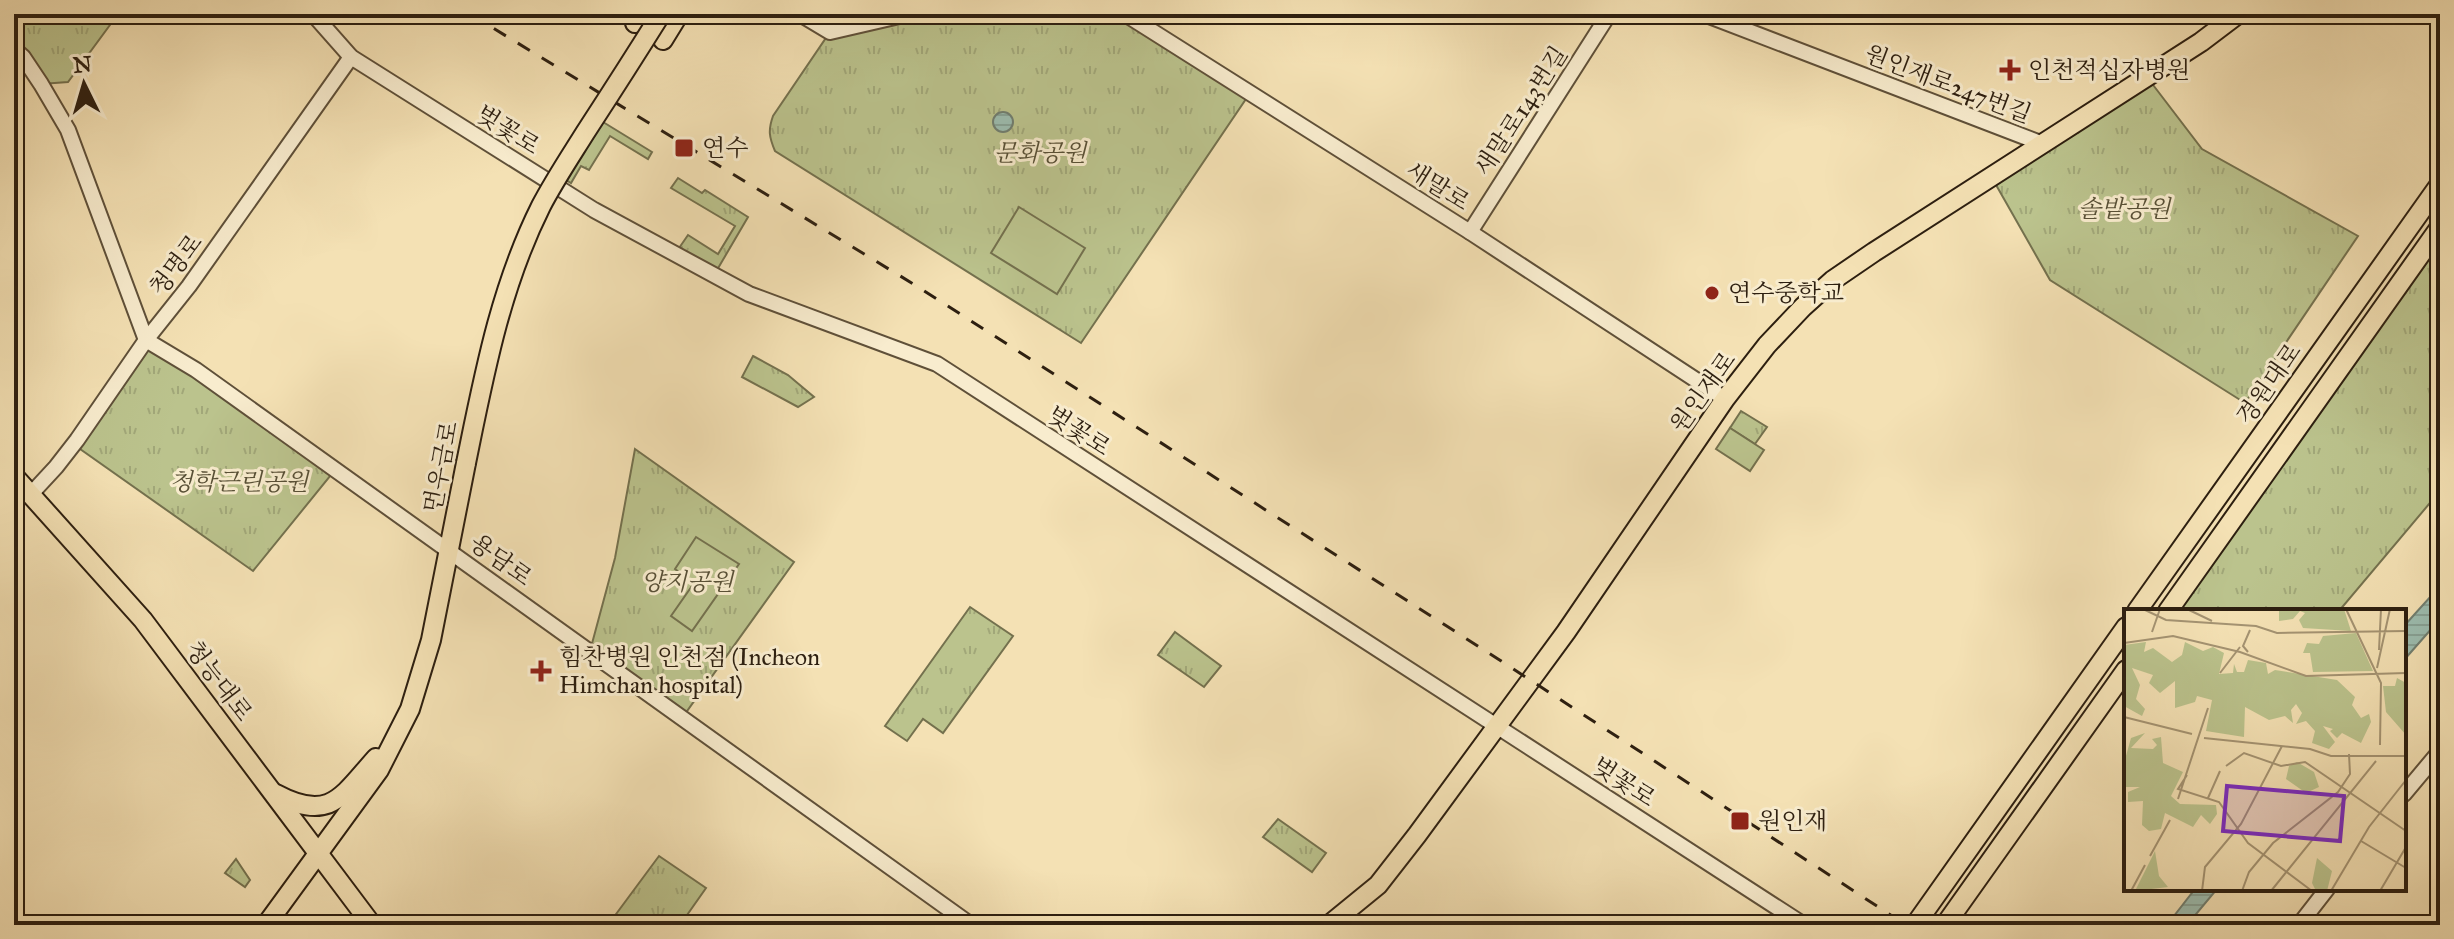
<svg xmlns="http://www.w3.org/2000/svg" width="2454" height="939" font-family="'IM FELL Great Primer','Noto Serif KR',serif">
	<defs>
		<pattern id="grass-tufts" width="24" height="20" patternUnits="userSpaceOnUse" patternTransform="scale(2)"><rect width="24" height="20" fill="#bbc38d"/><path d="M3 7l-1-3M5 7V3M7 7l1-3M15 17l-1-3M17 17v-4M19 17l1-3" fill="none" stroke="#a1a779"/></pattern>
		<pattern id="water-rules" width="6" height="5" patternUnits="userSpaceOnUse" patternTransform="scale(2)"><rect width="6" height="5" fill="#9cbdb0"/><path d="M0 2.5h6" fill="none" stroke="#87a296"/></pattern>
	</defs>
	<rect width="100%" height="100%" fill="#f4e1b4"/>
	<filter id="stains"><feTurbulence type="fractalNoise" baseFrequency=".0025" numOctaves="4"/><feColorMatrix values="0 0 0 0 .2 0 0 0 0 .09 0 0 0 0 .02 0 0 0 .5 -.17"/></filter>
	<radialGradient id="worn" r=".72"><stop offset=".6" stop-color="#630" stop-opacity="0"/><stop offset="1" stop-color="#630" stop-opacity=".3"/></radialGradient>
	<!-- grass -->
	<g fill="url(#grass-tufts)" stroke="#74714e" stroke-width="2">
		<polygon points="14,14 118,14 68,82 41,84 14,51"/>
		<path d="M908,14h217l125,79 -169,250 -306,-192c-6,-14 -7,-21 -2,-35l57,-84z"/>
		<polygon points="2147,77 2202,149 2358,236 2245,403 2050,280 1991,176"/>
		<polygon points="603,122 652,152 648,159 610,136 589,170 581,166 571,183 566,180"/>
		<polygon points="678,178 702,193 705,190 748,217 717,270 677,251 688,235 718,254 735,226 671,188"/>
		<polygon points="2440,227 2440,491 2339,611 2168,611"/>
		<polygon points="146,340 335,470 253,571 73,444"/>
		<polygon points="753,356 788,375 814,397 798,407 742,377"/>
		<polygon points="1741,411 1767,427 1755,444 1730,428"/>
		<polygon points="635,449 794,562 682,718 590,651 615,558"/>
		<polygon points="970,607 1013,636 943,733 923,719 907,741 885,726"/>
		<polygon points="1175,632 1221,666 1204,687 1158,655"/>
		<polygon points="1278,819 1326,853 1312,872 1263,837"/>
		<polygon points="659,856 706,888 680,925 608,925"/>
		<polygon points="236,859 250,880 245,887 225,873"/>
	</g>
	<!-- garden -->
	<g fill="#bbc38d" stroke="#74714e" stroke-width="2">
		<polygon points="1019,207 1085,248 1057,294 991,253"/>
		<polygon points="1730,428 1764,450 1750,471 1716,449"/>
		<polygon points="696,537 739,564 692,631 671,616 694,583 675,569"/>
	</g>
	<!-- water -->
	<g fill="url(#water-rules)" stroke="#707e70" stroke-width="2">
		<circle cx="1003" cy="122" r="10"/>
		<polygon points="2440,586 2440,619 2404,660 2404,626"/>
		<polygon points="2195,889 2217,889 2187,925 2167,925"/>
	</g>
	<g fill="none" stroke-linecap="round" stroke-linejoin="round">
		<!-- minor casing -->
		<g stroke="#5f5039" stroke-width="18">
			<g id="minor">
				<polyline points="313,14 351,57 594,210 749,294 937,364 1804,925"/>
				<polyline points="800,14 830,32 908,14"/>
				<polyline points="1125,14 1470,232 1725,399"/>
				<polyline points="1704,14 2043,144"/>
				<polyline points="14,49 23,57 41,84 68,130 146,340 196,370 971,925"/>
				<polyline points="1470,232 1609,14"/>
				<polyline points="31,494 56,467 77,440 146,340 189,286 351,57"/>
				<polyline points="2404,794 2440,751"/>
				<polyline points="2299,925 2327,889"/>
			</g>
		</g>
		<!-- major casing -->
		<g stroke="#2d1f10" stroke-width="22">
			<g id="major">
				<polyline points="635,23 641,14"/>
				<polyline points="663,40 679,14"/>
				<polyline points="14,476 143,620 372,925"/>
				<polyline points="2137,611 2440,184"/>
				<polyline points="2168,611 2440,227"/>
				<path d="M276,794c54,29 66,2 100,-36"/>
				<polyline points="266,925 379,770 410,709 431,640 466,463"/>
				<polyline points="1329,925 1378,885 1417,835 1566,632 1725,399 1767,345 1803,307 1833,280 1874,252 2201,42 2238,14"/>
				<polyline points="1915,925 2126,627"/>
				<polyline points="1945,925 2126,670"/>
			</g>
		</g>
		<!-- minor -->
		<use href="#minor" stroke="#f8ecce" stroke-width="14"/>
		<!-- major -->
		<use href="#major" stroke="#f4e1b4" stroke-width="18"/>
		<!-- rail -->
		<polyline stroke="#2d1f10" stroke-width="3" stroke-dasharray="14 14" stroke-linecap="butt" points="470,14 915,285 1498,659 1906,925"/>
		<!-- major-bridge casing -->
		<g stroke="#2d1f10" stroke-width="22" stroke-linecap="butt">
			<path id="major-bridge" d="M466,463c18,-88 34,-175 75,-257 13,-25 29,-49 44,-73 26,-40 51,-79 76,-119"/>
		</g>
		<!-- major-bridge -->
		<use href="#major-bridge" stroke="#f4e1b4" stroke-width="18"/>
	</g>
	<!-- markers -->
	<g fill="#8f2418" stroke="#f8ecce" stroke-width="3">
		<path d="M2006 58h8v8h8v8h-8v8h-8v-8h-8v-8h8z"/>
		<rect x="674" y="138" width="20" height="20" rx="4"/>
		<circle cx="1712" cy="293" r="8"/>
		<path d="M537 659h8v8h8v8h-8v8h-8v-8h-8v-8h8z"/>
		<rect x="1730" y="811" width="20" height="20" rx="4"/>
	</g>
	<g text-anchor="middle" stroke-width="6" stroke-linejoin="round" paint-order="stroke">
		<!-- poi labels -->
		<g font-size="24" fill="#2d1f10" stroke="#f8ecce" text-anchor="start">
			<text x="2028" y="78">인천적십자병원</text>
			<text x="702" y="156">연수</text>
			<text x="1728" y="301">연수중학교</text>
			<text x="559" y="665">힘찬병원 인천점 (Incheon<tspan x="559" dy="28">Himchan hospital)</tspan></text>
			<text x="1758" y="829">원인재</text>
		</g>
		<!-- street labels -->
		<g font-size="24" fill="#2d1f10" stroke="#f8ecce">
			<text transform="translate(1948 84) rotate(21)" y="8">원인재로247번길</text>
			<text transform="translate(1521 111) rotate(-57)" y="8">새말로143번길</text>
			<text transform="translate(508 130) rotate(32)" y="8">벚꽃로</text>
			<text transform="translate(1438 186) rotate(32)" y="8">새말로</text>
			<text transform="translate(176 265) rotate(-53)" y="8">청명로</text>
			<text transform="translate(2269 384) rotate(-55)" y="8">경원대로</text>
			<text transform="translate(1703 392) rotate(-54)" y="8">원인재로</text>
			<text transform="translate(1079 431) rotate(33)" y="8">벚꽃로</text>
			<text transform="translate(441 467) rotate(-79)" y="8">먼우금로</text>
			<text transform="translate(501 560) rotate(36)" y="8">용담로</text>
			<text transform="translate(219 681) rotate(53)" y="8">청능대로</text>
			<text transform="translate(1624 782) rotate(33)" y="8">벚꽃로</text>
		</g>
		<!-- park labels -->
		<g font-size="24" font-style="italic" fill="#585036" stroke="#f8ecce">
			<text x="1040" y="161">문화공원</text>
			<text x="2124" y="217">솔밭공원</text>
			<text x="239" y="490">청학근린공원</text>
			<text x="687" y="590">양지공원</text>
		</g>
	</g>
	<!-- overview -->
	<g transform="translate(2124 609)">
		<rect width="282" height="282" fill="#f4e1b4"/>
		<path d="M173,153l17,10 5,15 -13,6 -20,-14 3,-13zM193,249l15,13 -5,20h-11l-4,-8z" fill="#bbc38d"/>
		<path d="M155,0h65l7,22 -48,-3 -4,-8 6,-7 -5,-2 -7,8 -14,2zM22,33l-2,10 9,-4 19,14 10,-7 3,-13 18,9 10,-4 11,6 -5,21 14,-1 1,-9 3,8h7l4,-12 18,3 2,11 7,-4 62,10 18,17 -3,8 9,13 8,-4 2,8 -10,21 -19,-10 -5,5 -7,-7 3,-2 -10,-3 12,16 -6,7 -17,-6 3,-12 -9,-10 -10,3 6,-11 -6,-9 -5,6 2,13 -8,-7 -16,4 -24,-13 -1,30 -38,-6 6,-31 -15,-4 -2,6 -20,6v-27l-15,12 -11,-10 4,-8 -21,-7 8,17 -4,14 9,10 -3,7 -18,-10v-61zM21,124l-14,15 22,1 4,-4 -5,-6 9,-2 2,26 20,9 -12,24 9,8 36,1 1,9 -7,10 -9,-9 -8,12 -28,-14 -4,16 -12,2 -7,-6 1,-24 -15,1v-10l12,-5h-16v-24l7,-25zM31,242l4,25 9,11 -33,4z" fill="#bbc38d"/>
		<path d="M232,24l17,38 -60,1 -3,-19h-7l4,-10 12,1 4,-8zM273,69l9,5v52l-20,-23 -3,-26h12z" fill="#bbc38d"/>
		<path fill="none" stroke="#a49372" stroke-width="2" d="M19,0l23,11 90,6 21,7 129,-2M63,0l25,12M222,0l35,74 -1,62M28,23l8,-23M0,34l49,-7 67,16 66,24 100,-3M255,41l2,-41M124,43l-5,-6 7,-16M253,59l13,-59M96,64l20,-26M0,108l68,17M80,129l106,11 21,7h75M102,157l18,-13 37,13 24,-4 101,69M63,166l-9,14 41,13 29,41 64,48M84,189l12,-27M54,190l30,-91M237,232l45,27M26,247l20,-36M7,282l14,-26M78,282l3,-24 36,-43 41,-78M118,282l7,-19 24,-29 65,-51 12,-18 -1,-20M147,282l105,-130M207,282l38,-64 37,-47M256,282l26,-44"/>
		<path fill="#7b2cbf" fill-opacity="0.15" stroke="#7b2cbf" stroke-width="4" d="M103,177l117,10 -4,45 -117,-10z"/>
		<rect width="282" height="282" fill="none" stroke="#2d1f10" stroke-width="4"/>
	</g>
	<!-- margin -->
	<rect width="2454" height="939" fill="none" stroke="#f4e1b4" stroke-width="48"/>
	<rect x="16" y="16" width="2422" height="907" fill="none" stroke="#2d1f10" stroke-width="4"/>
	<rect x="24" y="24" width="2406" height="891" fill="none" stroke="#2d1f10" stroke-width="2"/>
	<!-- north arrow -->
	<g transform="translate(84 84) rotate(355)" stroke="#f8ecce" stroke-width="6" paint-order="stroke">
	<path d="M0-6L14 30L0 20L-14 30Z" fill="#2d1f10"/>
	<text y="-12" font-size="22" font-weight="bold" text-anchor="middle" fill="#2d1f10">N</text>
	</g>
	<rect width="100%" height="100%" filter="url(#stains)"/>
	<rect width="100%" height="100%" fill="url(#worn)"/>
</svg>
